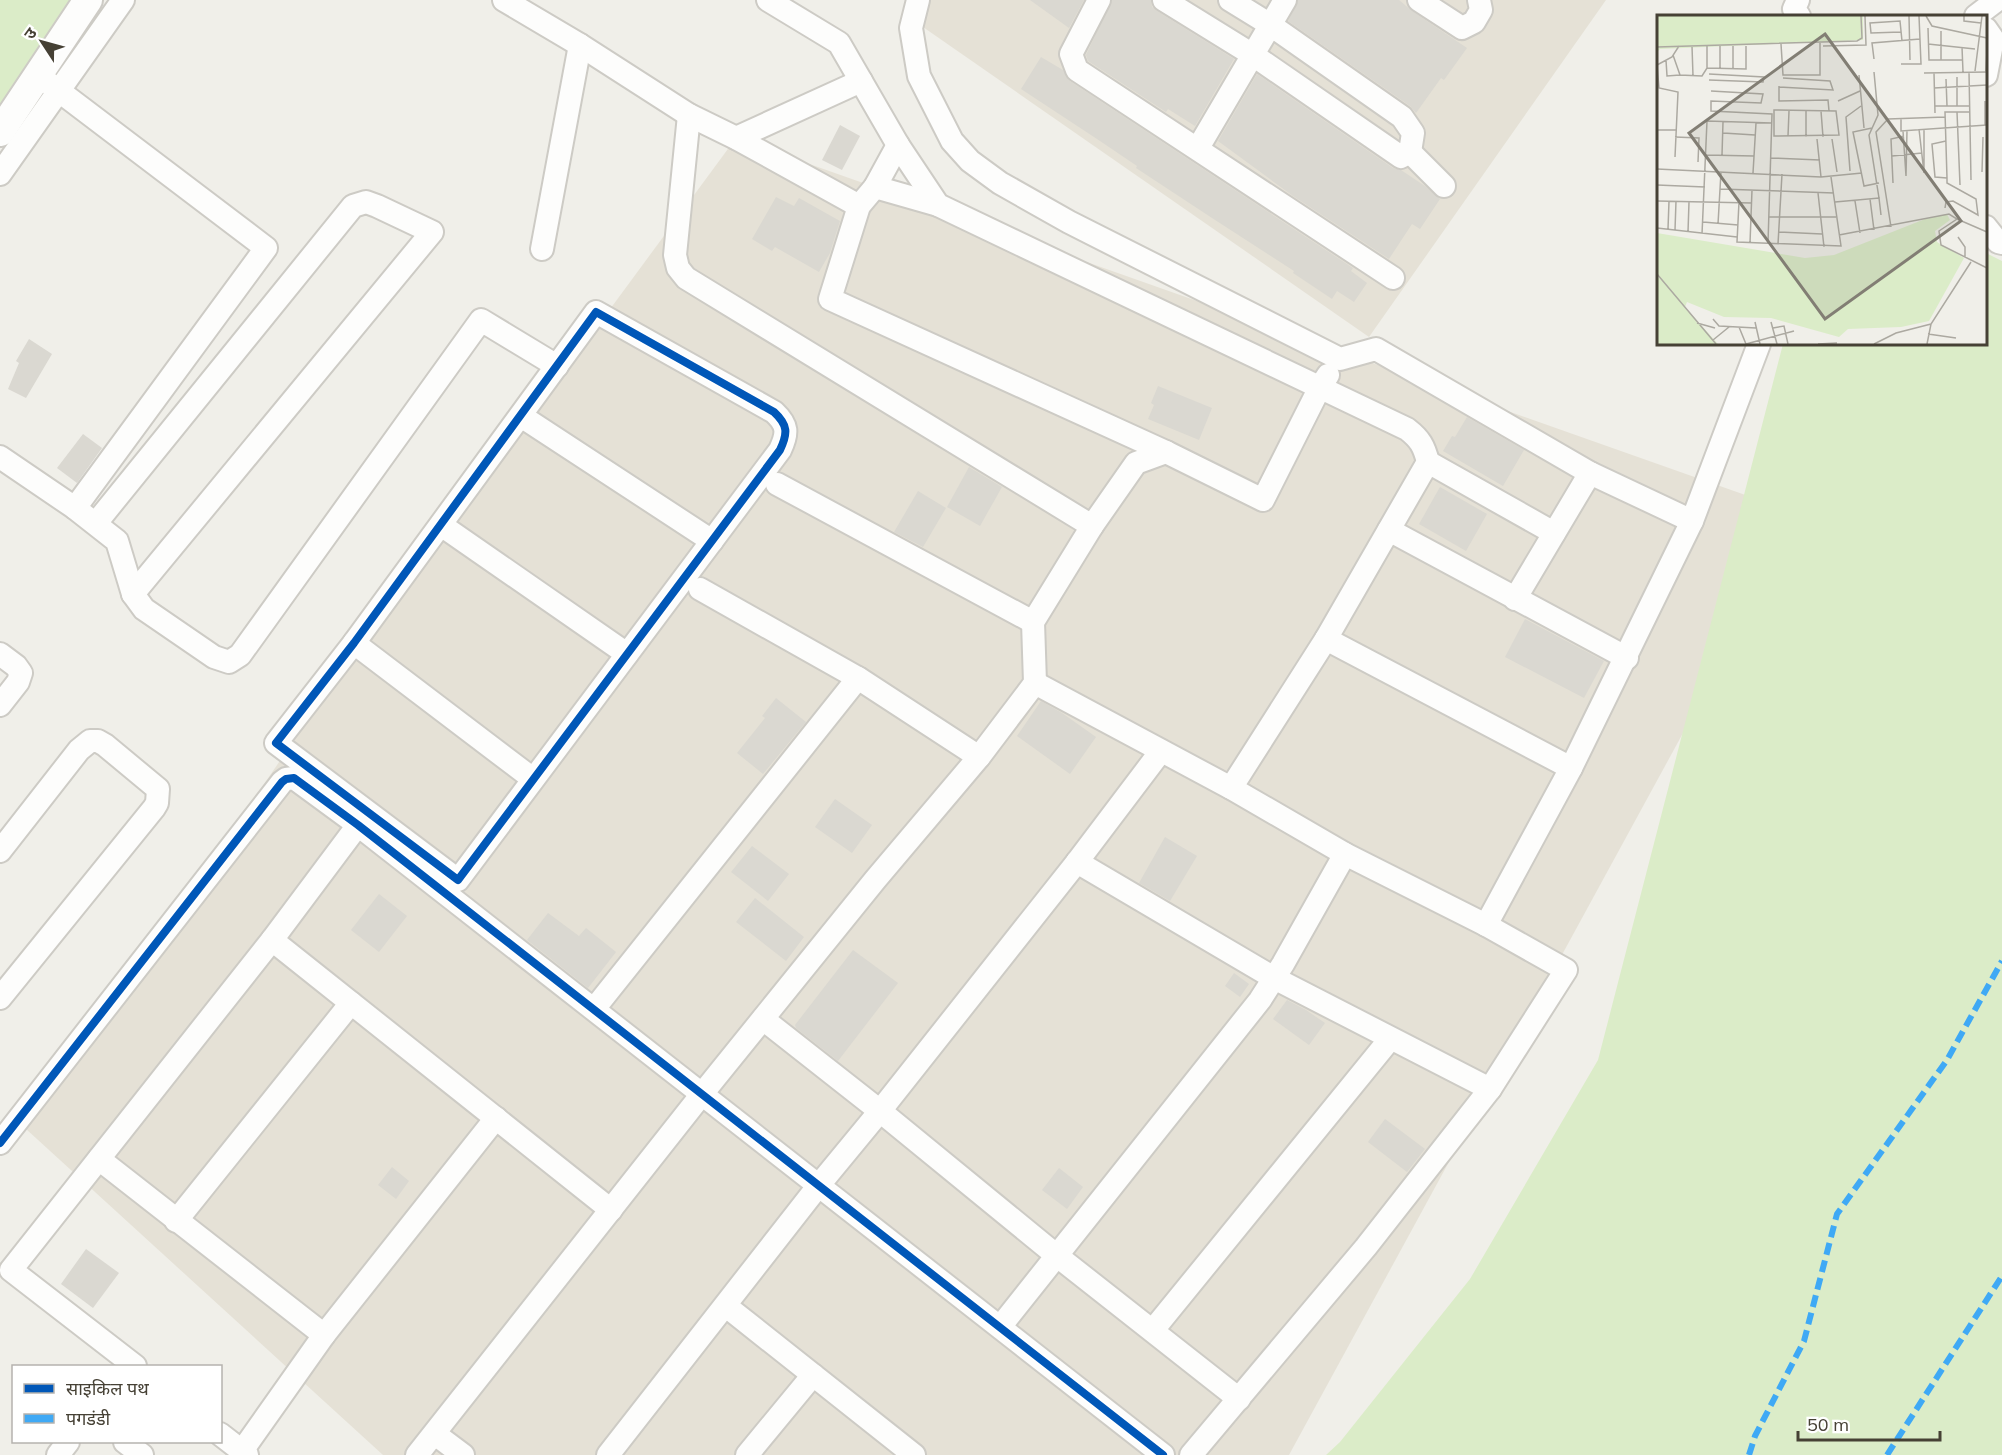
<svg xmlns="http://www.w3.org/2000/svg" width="2002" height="1455" font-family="Mulish,'Noto Sans Devanagari',sans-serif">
	<rect width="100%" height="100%" fill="#f0efe9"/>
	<!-- residential -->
	<g fill="#e5e1d6">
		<polygon points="921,0 1606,0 1369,337 910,18"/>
		<polygon points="736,138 1802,515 1289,1455 383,1455 26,1129 315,710"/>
	</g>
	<!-- green -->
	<g fill="#dbecc8">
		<polygon points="0,0 81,0 0,121"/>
		<polygon points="1986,253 2002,261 2002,1455 1326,1455 1340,1442 1470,1279 1598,1060 1783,344 1986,344"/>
	</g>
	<!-- building -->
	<g fill="#dad8d1">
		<polygon points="1030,0 1084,0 1069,28"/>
		<polygon points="1112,0 1151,0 1152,7 1157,11 1234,59 1195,126 1168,109 1166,112 1088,61 1086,55"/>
		<polygon points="1298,0 1399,0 1412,11 1467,48 1444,80 1441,78 1416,113 1410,106 1288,21"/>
		<polygon points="1041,57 1063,70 1070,81 1353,268 1351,271 1367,283 1354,302 1337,291 1332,299 1293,273 1294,271 1212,218 1136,168 1137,166 1097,139 1021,89"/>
		<polygon points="1257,74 1393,168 1401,170 1425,186 1440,199 1420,229 1412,224 1389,259 1293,196 1218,141"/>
		<polygon points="840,125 860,136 842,170 822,160"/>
		<polygon points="776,197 794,206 799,198 840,221 830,253 819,272 775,247 772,251 752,239"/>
		<polygon points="29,339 52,354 26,398 8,389 19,363 16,361"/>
		<polygon points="1158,386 1212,408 1199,440 1148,419 1154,405 1151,403"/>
		<polygon points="1467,417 1524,450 1503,486 1443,451 1452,436 1455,437"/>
		<polygon points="83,434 102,448 77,483 57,468"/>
		<polygon points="969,467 1002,487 980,526 947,507"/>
		<polygon points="1440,487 1487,514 1466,551 1419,524"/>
		<polygon points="918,491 946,508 923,547 894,532"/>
		<polygon points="1525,619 1604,661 1584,698 1505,657"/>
		<polygon points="776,698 806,722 763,774 737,753 765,718 762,716"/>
		<polygon points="1041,701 1062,713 1096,737 1070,774 1017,736"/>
		<polygon points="835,799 872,825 852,853 815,827"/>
		<polygon points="1165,837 1197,856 1170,901 1139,883"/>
		<polygon points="752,846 789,874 768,901 731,872"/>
		<polygon points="379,894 407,916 379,952 351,930"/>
		<polygon points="755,898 804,937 786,961 736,922"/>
		<polygon points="548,913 579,936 586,928 616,952 588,988 527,940"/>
		<polygon points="853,950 898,983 838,1061 796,1028 795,1025"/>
		<polygon points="1234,973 1249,984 1240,997 1225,986"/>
		<polygon points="1287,1000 1306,1010 1325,1023 1309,1045 1273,1019"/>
		<polygon points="1385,1119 1425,1149 1407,1172 1368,1142"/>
		<polygon points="392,1167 409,1181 396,1199 378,1185"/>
		<polygon points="1059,1168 1083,1187 1067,1209 1042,1190"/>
		<polygon points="86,1249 119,1273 93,1308 61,1284"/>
	</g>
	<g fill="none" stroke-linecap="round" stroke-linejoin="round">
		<!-- minor casing -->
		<g stroke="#cdcbc5" stroke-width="26">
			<g id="minor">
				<polyline points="504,0 580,45 689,115 736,138 859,206"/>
				<path d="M768,0l71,43 59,102 40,60 469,224c13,10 17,17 21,33"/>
				<polyline points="918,0 911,28 919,76 952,141 970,161 1000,183 1069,222 1340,359 1376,349 1590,473 1692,521"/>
				<polyline points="1099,0 1071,54 1077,70 1393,278"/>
				<polyline points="1164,0 1253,55 1401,157 1410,152 1413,133 1402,117 1269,24 1230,0"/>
				<polyline points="1419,0 1462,28 1474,22 1481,10 1479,0"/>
				<polyline points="1798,0 1794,9 1799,16"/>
				<polyline points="1976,16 1997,0"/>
				<polyline points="1986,29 1993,39 1986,75"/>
				<polyline points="689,115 675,255 678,268 686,278 1092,526"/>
				<polyline points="736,138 861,81"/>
				<polyline points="898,145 875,187 859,206 830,299 1166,452 1263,500 1320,387 1328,375"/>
				<polyline points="1198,148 1285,0"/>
				<polyline points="1410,152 1444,186"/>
				<polyline points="0,174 123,0"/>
				<polyline points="875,187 938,205"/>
				<polyline points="1986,227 1998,242 2002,243"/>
				<polyline points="542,249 580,45"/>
				<path d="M596,312l178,100c14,13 14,21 6,38l-322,430 -182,-137 78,-100z"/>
				<polyline points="521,416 712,541"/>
				<polyline points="0,457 75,508 266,248 38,75"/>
				<polyline points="777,484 1033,622"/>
				<polyline points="75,508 117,541 133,594 144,609 214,657 229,662 240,655 481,320 557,366"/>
				<polyline points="96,523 353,206 366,202 377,206 432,232 133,594"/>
				<polyline points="441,525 627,654"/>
				<polyline points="1389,530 1627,658"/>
				<polyline points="700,589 858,678 979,757"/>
				<polyline points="1515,599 1590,473"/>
				<polyline points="1326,639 1571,768"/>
				<polyline points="354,643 533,779"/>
				<polyline points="0,654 16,666 21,673 18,682 0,705"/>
				<polyline points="1035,683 1231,788 1345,854 1486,925 1566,970 1490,1089 1366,1247 1191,1455"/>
				<polyline points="1231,788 1326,639 1428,462 1554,533"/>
				<polyline points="0,851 79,750 90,741 98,741 105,745 158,789 157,803 154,808 0,998"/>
				<polyline points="1077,862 1274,978 1490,1089"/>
				<polyline points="1486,925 1571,768 1692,521 1759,344"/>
				<polyline points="272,940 611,1210"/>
				<polyline points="594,1009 858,678"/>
				<polyline points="763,1019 880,1111 1056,1255 1239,1399"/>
				<polyline points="0,1143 282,782 286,779 294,778 358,825 1163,1455"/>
				<polyline points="99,1159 324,1335"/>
				<polyline points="176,1221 351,1003"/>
				<polyline points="726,1306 914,1455"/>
				<polyline points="1000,1327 1260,1000 1283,964 1345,854"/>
				<polyline points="1153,1330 1390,1039"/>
				<polyline points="135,1366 11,1270 272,940 358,825"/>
				<polyline points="220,1434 247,1455"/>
				<polyline points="435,1434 463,1455"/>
				<polyline points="125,1442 142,1455"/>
				<polyline points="242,1451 324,1335 496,1118"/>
				<polyline points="58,1455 68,1442"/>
				<polyline points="417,1455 702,1094 875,880 979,757 1035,683 1033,622 1092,526 1136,463 1166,452"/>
				<polyline points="608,1455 819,1185 880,1111 1077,862 1161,751"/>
				<polyline points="747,1455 813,1375"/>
			</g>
		</g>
		<!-- tertiary casing -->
		<g stroke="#cdcbc5" stroke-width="32">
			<polyline id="tertiary" points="0,132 88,0"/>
		</g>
		<!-- minor -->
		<use href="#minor" stroke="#fdfdfc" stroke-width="22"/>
		<!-- tertiary -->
		<use href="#tertiary" stroke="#fdfdfc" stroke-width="28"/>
		<!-- quiet -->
		<g stroke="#3fa9f5" stroke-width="6" stroke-dasharray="12 6" stroke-linecap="butt">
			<polyline points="1749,1455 1755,1436 1804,1341 1837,1214 1947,1060 2002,961"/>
			<polyline points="1887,1455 2002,1276"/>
		</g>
		<!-- cycleway casing -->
		<g stroke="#fff" stroke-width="11">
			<g id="cycleway">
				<path d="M596,312l178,100c14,13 14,21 6,38l-322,430 -182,-137 78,-100z"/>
				<polyline points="0,1143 282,782 286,779 294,778 358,825 1163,1455"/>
			</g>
		</g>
		<!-- cycleway -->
		<use href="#cycleway" stroke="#0057b8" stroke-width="8"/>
	</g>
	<!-- overview -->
	<g transform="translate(1657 15)">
		<rect width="330" height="330" fill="#f0efe9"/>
		<path d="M0,1h206v24l-203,9 -3,3zM290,199l3,6 -15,11 2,11 27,16 -35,63 -28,6 -53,2 -9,8 -68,-19 -47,-1 -37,-15 -2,5 33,37h-61v-111l148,25 29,-3 91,-36z" fill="#dbecc8"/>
		<path fill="none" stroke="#aca9a1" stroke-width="1.5" d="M252,1l1,44M269,1l6,10 55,12M307,1v5l17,2M271,13l1,32h34M244,17l-30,1 -1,-10 30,-2 2,20M124,29l2,31h37v-32M271,29l47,5M35,31l1,30M50,31v22M166,31l43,-1 -1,-29M0,32l200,-6 5,-3 -1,-22M305,32l1,25M16,40l7,20 22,1 5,-8 39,1v-23M217,44l-2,-16 48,-4M9,45l1,16 13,-1M284,45v-29M244,49h20l-2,-48M0,50l2,23 19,4 -3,65M0,50l15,-8 7,-11M63,54v-23M76,54v-23M318,56l7,-55M329,56l1,-21M217,57l4,43 -9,20 10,63M312,57l2,108M267,58l63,-1M277,58l1,40M52,59l55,3 -1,5 -54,-2M202,60l5,53M300,62v29M289,64l1,27M122,71v15l49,-1 1,11M122,72l54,3 -3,-9 -47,-3M277,73l53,-3M54,76l52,3 -2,9 -50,-2v10l61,3 -4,129M181,86l22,-10M278,91h35M117,95l62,1 3,24 -65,1zM149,96v26M164,96l2,26M300,97l3,73M244,103v13l86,-6M328,110v-24M215,113l-19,4 11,54 15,-3M262,114l5,44v-44M0,115h19M246,116l3,45 1,-46M66,118l32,2M131,121l1,-25M18,122l24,1 -1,24M160,124l4,38M175,124l5,33M289,126l-14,3 3,33 12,1M49,140l48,1M65,140l1,-33M235,141l30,-3M114,143l49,2M0,154l164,8 41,-4M193,156l-4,-54 15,-11M325,157l1,-35M96,158l3,-50M236,168l-2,-44 13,-3M0,170l48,2M63,174l114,4M161,178l6,54M213,184l4,31M0,186l95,2M198,186l5,32M82,187l-2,40 104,4 -10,-69M178,187l44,-4 2,17M288,193l1,-6 7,-1 25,14 -2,-16 -29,-16v-5l-2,-66h25M112,202h67M300,204l30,13M46,207l35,3M61,209l3,-52M234,212l-15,-95 12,-13 57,-2M0,213l80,9M11,214l1,-28M18,215l1,-29M31,217l1,-30M122,217l43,2M45,219l5,-113 65,2M182,220l110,-21 8,5 -18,12 2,14 46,23M301,222l7,10v11M93,228l2,-53M121,229l4,-70M0,259l59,70M56,304l6,7 37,2M98,307l5,22M114,307l6,22M40,308l18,5M82,312l7,17 48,-13M116,313l11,-2 4,18M271,319l28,4M56,325l16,-13M161,329l19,-1M217,329l22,-11 35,-9M270,329l4,-20 40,-62"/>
		<path fill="#827e74" fill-opacity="0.15" stroke="#827e74" stroke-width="3" d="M168,19l136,187 -136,98 -136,-186z"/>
		<rect width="330" height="330" fill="none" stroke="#464135" stroke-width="3"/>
	</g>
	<!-- legend -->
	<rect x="12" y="1365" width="210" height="78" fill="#ffffff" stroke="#b5b3ae" stroke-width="1.5"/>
	<rect x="24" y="1384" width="30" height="9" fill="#0057b8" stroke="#b5b3ae" stroke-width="1.5"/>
	<text x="66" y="1395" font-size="18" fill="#464135">साइकिल पथ</text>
	<rect x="24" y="1414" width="30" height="9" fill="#3fa9f5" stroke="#b5b3ae" stroke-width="1.5"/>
	<text x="66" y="1425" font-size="18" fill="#464135">पगडंडी</text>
	<!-- north arrow -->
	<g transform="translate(42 42) rotate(306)" stroke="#ffffff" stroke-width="4.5" paint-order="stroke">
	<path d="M0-4.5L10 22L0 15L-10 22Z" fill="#464135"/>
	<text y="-9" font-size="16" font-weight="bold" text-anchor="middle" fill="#464135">उ</text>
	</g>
	<!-- scale -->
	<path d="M1798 1431v9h142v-9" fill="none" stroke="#464135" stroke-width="3"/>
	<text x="1807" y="1431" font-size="18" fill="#464135" stroke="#ffffff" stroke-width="4.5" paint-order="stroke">50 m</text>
</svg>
